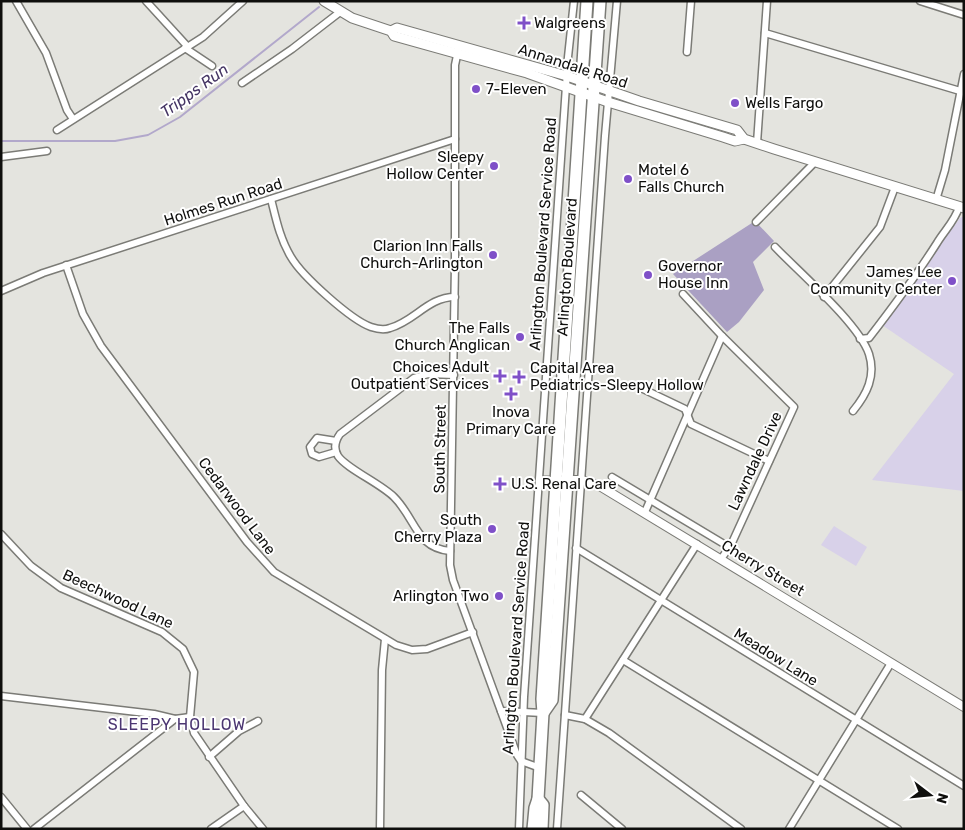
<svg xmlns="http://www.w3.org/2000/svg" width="965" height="830" font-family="Rubik,sans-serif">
	<rect width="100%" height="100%" fill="#e4e4df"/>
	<!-- green -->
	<g fill="#d8d1e9">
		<polygon points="964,216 964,491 872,480 954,374 882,325 934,256 937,248 960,218"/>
		<polygon points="834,526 867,547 856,566 821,545"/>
	</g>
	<!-- forest -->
	<polygon fill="#aaa0c3" points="755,221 774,241 753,262 764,290 739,322 727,332 673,274"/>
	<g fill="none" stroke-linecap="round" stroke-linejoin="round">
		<!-- stream -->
		<polyline stroke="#b2a8cb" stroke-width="2" points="1,141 115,141 148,135 180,117 319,7"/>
		<!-- minor casing -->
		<g stroke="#7b7b76" stroke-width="9">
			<g id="minor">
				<polyline points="16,1 46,53 67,110 73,119"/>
				<polyline points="146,1 188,47"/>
				<polyline points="920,1 964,15"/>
				<polyline points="765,33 960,91"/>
				<polyline points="185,48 212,66"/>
				<polyline points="458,51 455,65 455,264 450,565 453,580 517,755 521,761 540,768"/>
				<polyline points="687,52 691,1"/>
				<polyline points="242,83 292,49 340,12"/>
				<polyline points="57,130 203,37 243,1"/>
				<polyline points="757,143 767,1"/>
				<polyline points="1,157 47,151"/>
				<path d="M271,199c5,20 9,40 20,58 11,19 60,63 80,70 6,2 14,3 19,1 25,-7 38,-31 65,-31"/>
				<polyline points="936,200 945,170 964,74"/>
				<polyline points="756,222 815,162"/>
				<path d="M775,247c24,25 84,77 94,107 7,22 -2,40 -16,57"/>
				<polyline points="66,265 83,314 101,346 247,542 274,572 396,645 412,650 427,649 473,632"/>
				<polyline points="1,291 43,273 455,139"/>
				<polyline points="683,294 722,336 794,407 731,545 721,559"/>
				<polyline points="824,297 880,227 895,187"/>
				<path d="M860,339l9,-1c24,-31 47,-62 68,-95 7,-12 18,-22 22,-36"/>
				<polyline points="641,388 685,409 691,424 769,461"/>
				<polyline points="336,441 317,438 310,447 312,454 319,457 336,452"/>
				<polyline points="612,477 729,547"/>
				<polyline points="539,480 556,480"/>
				<polyline points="645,512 722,336"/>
				<polyline points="1,534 31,566 61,588 162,632 183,649 194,672 190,717 194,733 244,806 263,829"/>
				<polyline points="576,548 964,786"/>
				<path d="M450,551c-34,-3 -34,-32 -56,-54 -14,-14 -47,-28 -56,-41 -5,-8 -3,-15 2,-22l74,-56 14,-4 26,1"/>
				<polyline points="623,660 898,829"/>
				<polyline points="1,696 154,714 175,719"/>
				<polyline points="501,711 543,713"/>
				<polyline points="565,715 585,719 609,733 741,829"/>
				<polyline points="585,719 697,544"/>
				<polyline points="209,757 239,731 258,721"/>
				<polyline points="581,795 622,829"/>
				<polyline points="1,797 27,829"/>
				<polyline points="34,829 175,719 190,717"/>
				<polyline points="211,829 244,806"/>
				<polyline points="380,829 382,670 385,639"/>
				<polyline points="519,829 524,697 568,57 574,1"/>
				<polyline points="557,829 605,136 617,1"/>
				<polyline points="789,829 891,663"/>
			</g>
		</g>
		<!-- tertiary casing -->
		<g stroke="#7b7b76" stroke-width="10">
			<polyline id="tertiary" points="564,480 582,480 598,485 964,707"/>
		</g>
		<!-- secondary casing -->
		<g stroke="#7b7b76" stroke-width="11">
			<g id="secondary">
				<polyline points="324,1 352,18 391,31 394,36 527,73 608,102 723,137 735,141 744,139"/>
				<polyline points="391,31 397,28 567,76 639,101 737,130 744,139 774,149 964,208"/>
			</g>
		</g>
		<!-- trunk casing -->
		<g stroke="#7b7b76" stroke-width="14">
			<g id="trunk">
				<polyline points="543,713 552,700 600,1"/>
				<polyline points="538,799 543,805 542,829"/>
				<polyline points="533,829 535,808 538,799 543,713 542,699 587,1"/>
			</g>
		</g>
		<!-- minor -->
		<use href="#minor" stroke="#fff" stroke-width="6"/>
		<!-- tertiary -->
		<use href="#tertiary" stroke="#fff" stroke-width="8"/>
		<!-- secondary -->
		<use href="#secondary" stroke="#fff" stroke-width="9"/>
		<!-- trunk -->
		<use href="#trunk" stroke="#fff" stroke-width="11"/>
	</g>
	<!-- markers -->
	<g fill="#7f50c8" stroke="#fff" stroke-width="2">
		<path d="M521.5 15.5h5v5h5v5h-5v5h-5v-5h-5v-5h5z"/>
		<circle cx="476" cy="89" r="5"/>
		<circle cx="735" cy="103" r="5"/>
		<circle cx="494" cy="166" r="5"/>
		<circle cx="628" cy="179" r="5"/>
		<circle cx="493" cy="255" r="5"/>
		<circle cx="648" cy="275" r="5"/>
		<circle cx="952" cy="281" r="5"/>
		<circle cx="520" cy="337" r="5"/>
		<path d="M497.5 368.5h5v5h5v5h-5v5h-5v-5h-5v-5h5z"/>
		<path d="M516.5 369.5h5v5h5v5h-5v5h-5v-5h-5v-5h5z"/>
		<path d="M508.5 386.5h5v5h5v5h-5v5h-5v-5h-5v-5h5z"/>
		<path d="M497.5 476.5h5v5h5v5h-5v5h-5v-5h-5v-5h5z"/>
		<circle cx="492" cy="529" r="5"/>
		<circle cx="499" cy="596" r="5"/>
	</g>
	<g text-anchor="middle" stroke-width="4" stroke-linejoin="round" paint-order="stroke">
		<!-- poi labels -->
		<g font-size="15" fill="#0f0f0d" stroke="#fff" text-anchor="start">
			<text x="534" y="28">Walgreens</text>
			<text x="486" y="94">7-Eleven</text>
			<text x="745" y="108">Wells Fargo</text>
			<text x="484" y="162" text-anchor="end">Sleepy<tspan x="484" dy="17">Hollow Center</tspan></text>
			<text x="638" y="175">Motel 6<tspan x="638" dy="17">Falls Church</tspan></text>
			<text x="483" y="251" text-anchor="end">Clarion Inn Falls<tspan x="483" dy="17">Church-Arlington</tspan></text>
			<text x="658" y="271">Governor<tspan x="658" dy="17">House Inn</tspan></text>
			<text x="942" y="277" text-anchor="end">James Lee<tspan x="942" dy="17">Community Center</tspan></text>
			<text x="510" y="333" text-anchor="end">The Falls<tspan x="510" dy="17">Church Anglican</tspan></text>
			<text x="489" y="372" text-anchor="end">Choices Adult<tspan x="489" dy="17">Outpatient Services</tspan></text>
			<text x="530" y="373">Capital Area<tspan x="530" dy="17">Pediatrics-Sleepy Hollow</tspan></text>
			<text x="511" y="417" text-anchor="middle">Inova<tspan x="511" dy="17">Primary Care</tspan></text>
			<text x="511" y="489">U.S. Renal Care</text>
			<text x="482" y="525" text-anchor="end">South<tspan x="482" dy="17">Cherry Plaza</tspan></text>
			<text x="489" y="601" text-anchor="end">Arlington Two</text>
		</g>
		<!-- street labels -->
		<g font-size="15" fill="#0f0f0d" stroke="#fff">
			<text transform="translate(573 66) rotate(18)" y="5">Annandale Road</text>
			<text transform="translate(223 202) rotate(-18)" y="5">Holmes Run Road</text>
			<text transform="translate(543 234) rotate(-86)" y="5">Arlington Boulevard Service Road</text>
			<text transform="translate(567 267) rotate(-86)" y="5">Arlington Boulevard</text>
			<text transform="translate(440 449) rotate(-89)" y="5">South Street</text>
			<text transform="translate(755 461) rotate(-65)" y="5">Lawndale Drive</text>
			<text transform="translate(237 506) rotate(53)" y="5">Cedarwood Lane</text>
			<text transform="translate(763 568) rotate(31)" y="5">Cherry Street</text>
			<text transform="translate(118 599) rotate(25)" y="5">Beechwood Lane</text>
			<text transform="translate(516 638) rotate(-86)" y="5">Arlington Boulevard Service Road</text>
			<text transform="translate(776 657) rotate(32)" y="5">Meadow Lane</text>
		</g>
		<!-- water labels -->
		<g font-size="16" font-style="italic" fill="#453564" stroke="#fff">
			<text transform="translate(194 90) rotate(-36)" y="6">Tripps Run</text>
		</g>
		<!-- neighbourhood labels -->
		<g font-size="16" letter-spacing="1" fill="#4c3672" stroke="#fff">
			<text x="177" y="730">SLEEPY HOLLOW</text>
		</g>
	</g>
	<!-- border -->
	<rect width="965" height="830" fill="none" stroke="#0f0f0d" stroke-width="5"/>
	<!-- north arrow -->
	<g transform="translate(930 795) rotate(106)" stroke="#ffffff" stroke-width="4" paint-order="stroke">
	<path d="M0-4L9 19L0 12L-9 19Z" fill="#0f0f0d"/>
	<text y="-8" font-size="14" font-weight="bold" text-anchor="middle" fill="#0f0f0d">N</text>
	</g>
</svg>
